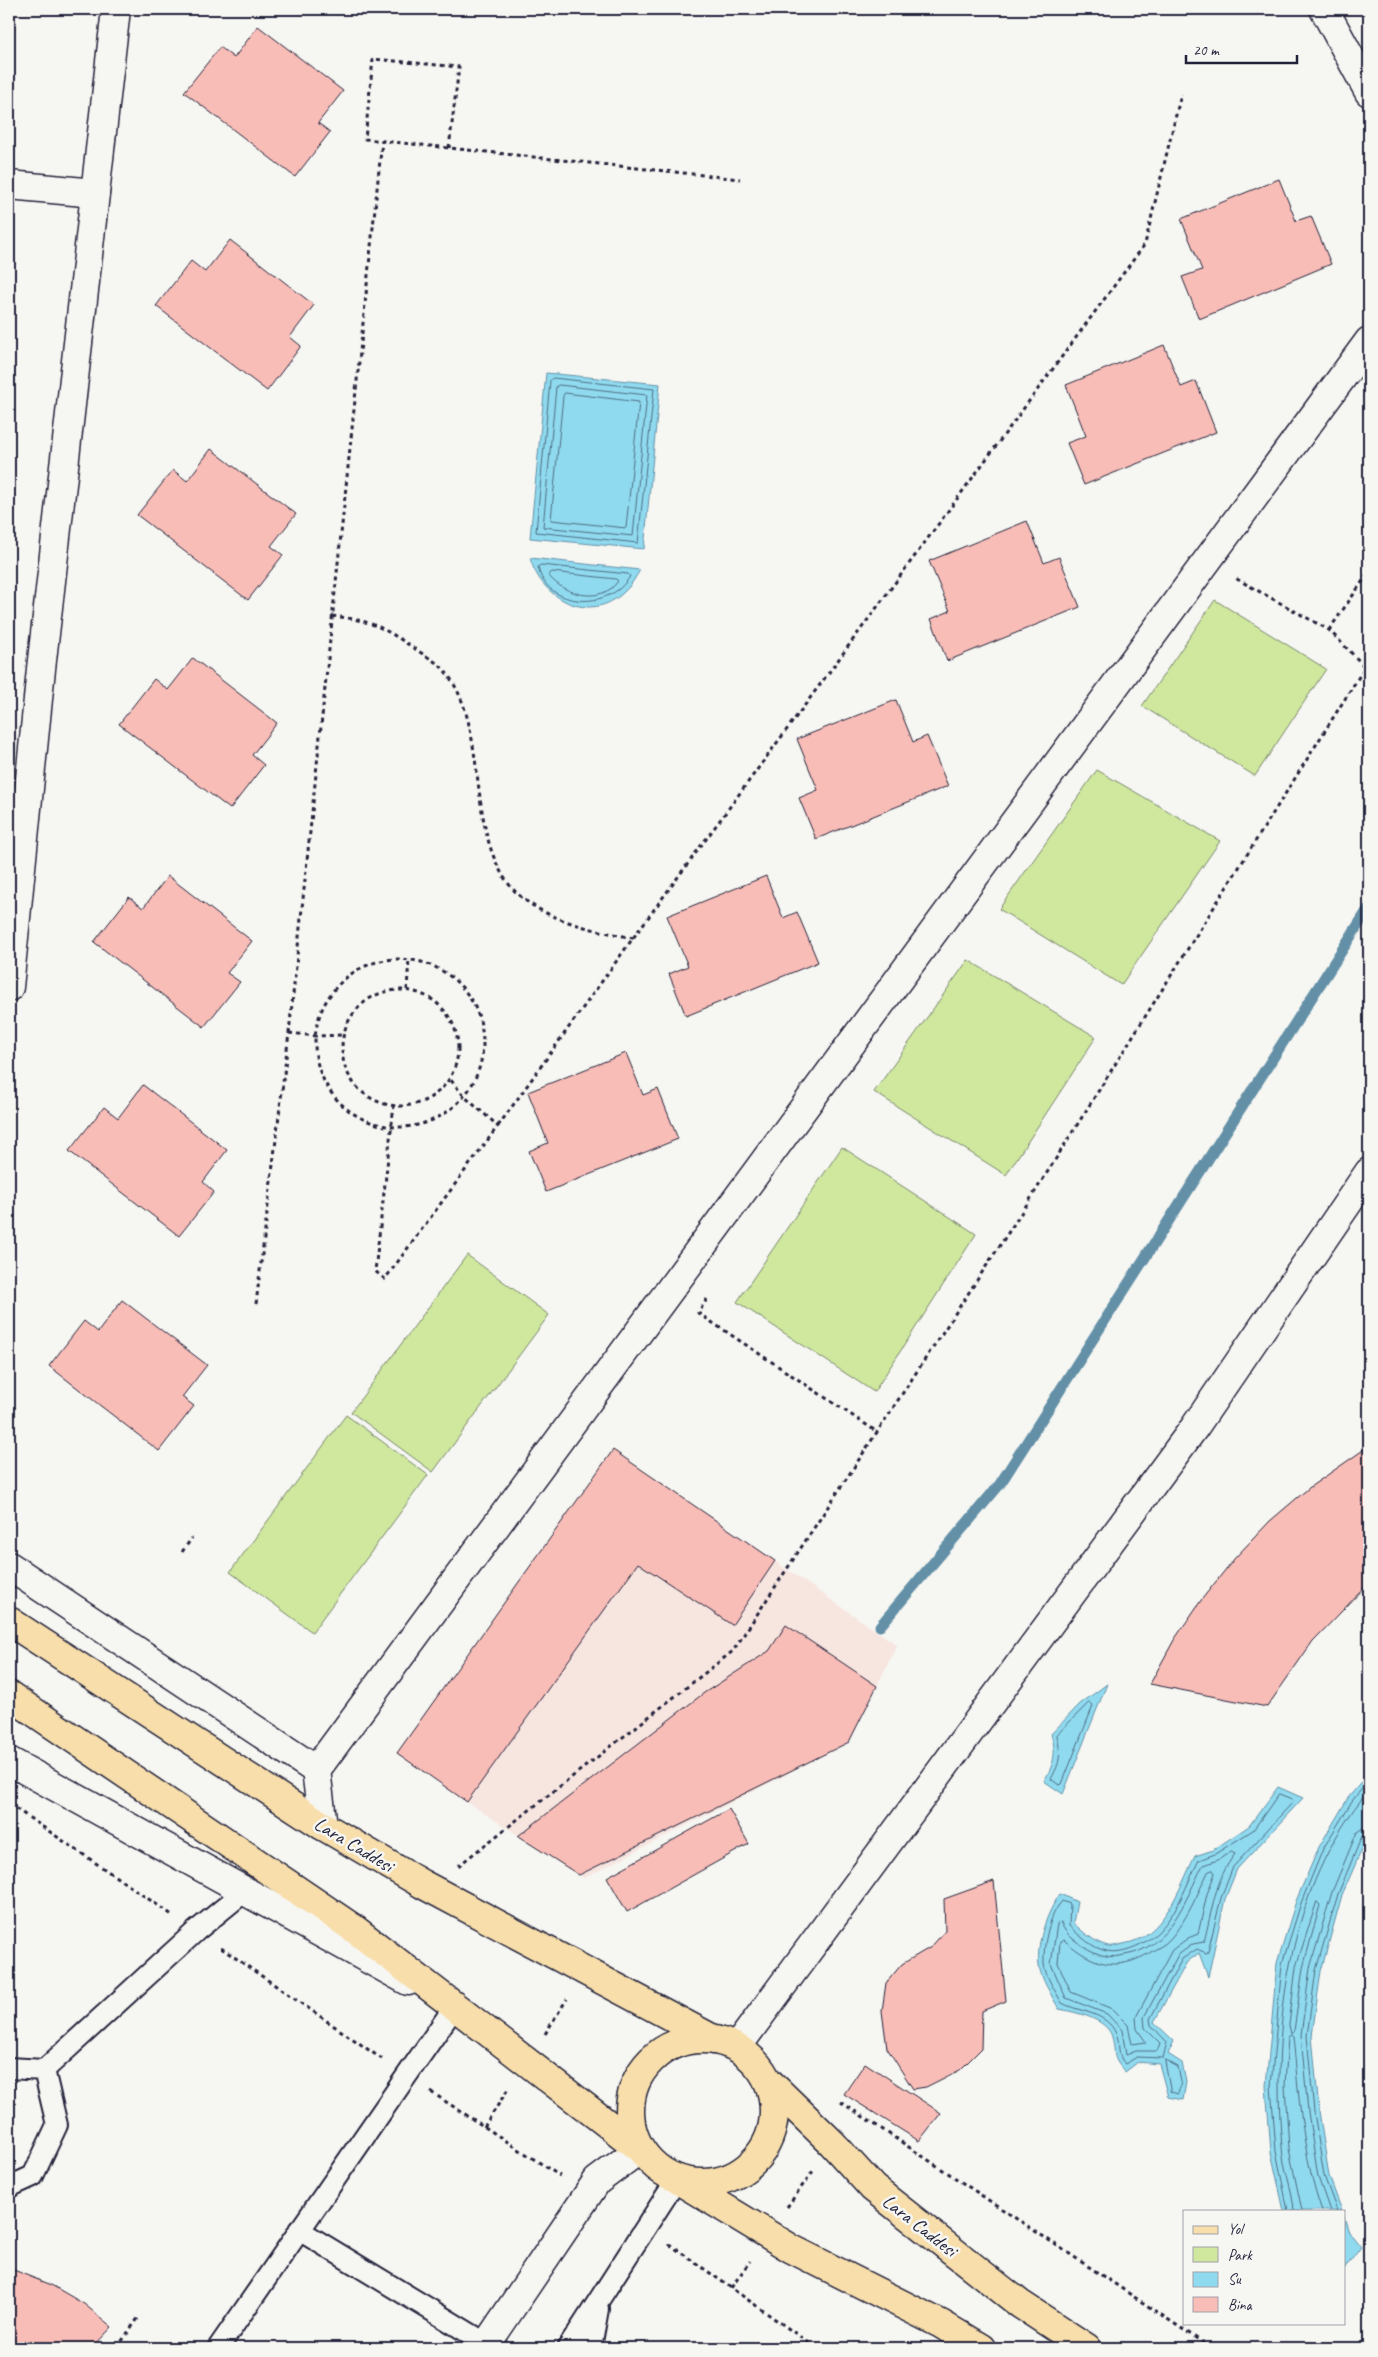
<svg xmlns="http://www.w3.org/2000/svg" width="1378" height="2357" font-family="Caveat,sans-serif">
	<rect width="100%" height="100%" fill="#f6f6f2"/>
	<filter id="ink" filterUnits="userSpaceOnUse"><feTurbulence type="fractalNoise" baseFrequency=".02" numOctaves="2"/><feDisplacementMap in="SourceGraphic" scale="10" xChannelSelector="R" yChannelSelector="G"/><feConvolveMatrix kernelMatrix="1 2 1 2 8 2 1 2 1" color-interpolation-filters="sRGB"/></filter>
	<g filter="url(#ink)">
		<!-- built -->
		<polygon fill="#f7e5e0" points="613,1450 897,1645 849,1742 584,1878 467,1802 397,1753"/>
		<!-- green -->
		<g fill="#cfe89e" stroke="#78856c">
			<polygon points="1215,600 1326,669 1255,776 1142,706"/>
			<polygon points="1097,770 1220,841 1121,985 999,909"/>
			<polygon points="968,960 1096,1037 1006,1175 874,1092"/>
			<polygon points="842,1147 976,1234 874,1392 737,1302"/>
			<polygon points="467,1255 549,1315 433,1472 351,1412"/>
			<polygon points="346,1415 428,1475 312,1632 230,1572"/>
		</g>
		<!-- water -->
		<g fill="#8fdaef" stroke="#6390a7">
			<polygon points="546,373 660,384 644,549 530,538"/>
			<path d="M530,558l110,12c-5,8 -9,16 -16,22 -34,33 -83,7 -94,-34z"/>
			<path d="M1107,1684l-44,110 -19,-13c10,-17 13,-28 7,-47l29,-30z"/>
			<polygon points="1369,1773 1369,1833 1342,1895 1321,1971 1312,2036 1319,2111 1329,2176 1342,2211 1284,2211 1271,2152 1266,2086 1277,1963 1296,1901 1319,1847 1348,1798"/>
			<path d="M1278,1787l25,11 -66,71 -12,30 -17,78 -9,-24 -12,9 -33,60 20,19 -6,13 14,9 4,19 -3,18 -15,-3 -9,-33 -21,-2 -13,10c-15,-17 -8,-16 -13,-35 -5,-19 -38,-25 -53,-28 -6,-11 -19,-32 -20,-44 -3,-22 8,-53 21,-71l17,8 -4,21c9,8 22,20 35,23 4,1 10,-1 15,-2 41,-6 56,-56 72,-88l18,-6 36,-24z"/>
			<polygon points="1344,2217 1349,2232 1361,2247 1344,2270"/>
		</g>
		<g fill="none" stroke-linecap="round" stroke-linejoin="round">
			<!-- shore -->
			<g stroke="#4e6c83" stroke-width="1">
				<polygon points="553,378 654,389 638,543 536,532 550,381"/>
				<polygon points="559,385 647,395 633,536 543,527 556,387"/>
				<polygon points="565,393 639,402 626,528 551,520 563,396"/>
				<path d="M541,565l87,9 2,2c-19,35 -84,33 -92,-9z"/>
				<path d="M552,572l64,7 2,2c-16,24 -54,14 -69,-5z"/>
				<path d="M1089,1703l4,3 -31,78 -3,1 -8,-6c10,-18 10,-24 6,-44z"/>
				<path d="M1279,1794l13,5 1,3 -60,65 -12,31 -13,54 -2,1 -9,-4 -15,10 -32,60 1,6 16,17 -4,16 -26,-1 -12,7c-9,-10 -4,-19 -9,-30 -8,-22 -38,-22 -54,-31 -6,-11 -17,-27 -18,-39 -1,-19 5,-49 18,-63l8,3 -1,22c10,9 24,23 38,25 16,4 42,-9 52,-20 19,-19 28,-48 40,-71l16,-6 38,-24z"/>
				<path d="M1232,1851l3,3c-20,25 -23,57 -31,88l-11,2 -15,11 -34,62 1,11 15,15 -3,8h-21l-10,4 -4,-25 -15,-16 -41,-16 -15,-34 6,-40 4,-1c5,13 19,22 31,28 13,6 19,7 33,4 45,-7 60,-55 78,-90l15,-5z"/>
				<path d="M1213,1870l2,3 -8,21 -9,40 -10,4 -16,12 -36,67 1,12 9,13 -14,2 -4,-19 -16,-16 -41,-17 -13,-29 2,-21 4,-2c29,25 52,33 87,12 6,-4 14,-7 19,-13 17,-19 27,-44 38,-67z"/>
				<polygon points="1317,1902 1320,1905 1303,1968 1294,2031 1291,2034 1289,2025 1296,1967"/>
				<polygon points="1165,2060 1178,2067 1181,2082 1178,2094 1171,2092"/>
				<polyline points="1288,2211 1276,2151 1271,2086 1282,1964 1301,1903 1323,1849 1352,1801 1369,1780"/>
				<path d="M1294,2211c-1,-22 -11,-42 -12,-64 -11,-120 6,-261 87,-357"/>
				<path d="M1302,2211l-13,-62 -4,-63 3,-49 3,-2 2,2c6,58 9,118 29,174"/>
				<polyline points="1330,2211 1318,2177 1308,2112 1301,2035 1310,1968 1332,1892 1357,1832 1363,1828 1369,1827"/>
				<polyline points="1337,2211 1324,2176 1314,2112 1307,2036 1316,1970 1338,1894 1362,1836 1369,1833"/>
			</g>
			<!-- stream -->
			<polyline stroke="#6390a7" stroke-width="11" points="880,1626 1000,1484 1369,908"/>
		</g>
		<!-- building -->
		<g fill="#f9bdb7" stroke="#22223b">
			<polygon points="258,26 343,91 318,123 330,132 295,177 184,92 220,47 234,58"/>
			<polygon points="1279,179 1296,221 1311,216 1331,264 1199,319 1182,277 1202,270 1181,219"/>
			<polygon points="230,240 314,305 290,337 301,346 267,391 156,306 191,261 205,272"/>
			<polygon points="1164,345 1181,387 1196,381 1216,432 1084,485 1067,443 1086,436 1066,385"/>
			<polygon points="211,449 296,514 271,546 283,555 248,600 137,515 173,470 187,481"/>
			<polygon points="1027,521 1044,563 1059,557 1080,607 947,661 931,619 950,611 929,561"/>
			<polygon points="193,658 277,723 252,755 264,765 230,809 119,724 154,679 168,690"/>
			<polygon points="896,700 913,742 927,736 948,786 816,839 799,798 818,790 797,739"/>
			<polygon points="168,876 252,941 227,973 240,982 204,1027 94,942 129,897 143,908"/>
			<polygon points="766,876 783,918 797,912 818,962 686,1016 669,974 688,966 667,916"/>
			<polygon points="626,1053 643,1095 658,1089 678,1139 546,1192 529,1151 548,1143 528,1092"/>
			<polygon points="143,1085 227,1150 203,1182 214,1192 179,1236 69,1151 104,1107 118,1118"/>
			<polygon points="122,1300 207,1365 182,1397 194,1406 159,1451 49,1366 84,1321 98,1332"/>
			<polygon points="1369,1446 1369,1583 1313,1641 1267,1707 1150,1684 1174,1640 1202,1599 1234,1559 1270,1521 1310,1487"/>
			<polygon points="613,1450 775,1561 732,1625 638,1563 467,1802 397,1753"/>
			<polygon points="786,1625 877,1686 849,1742 579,1875 518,1836 704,1693 769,1651"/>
			<polygon points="729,1809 749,1844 627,1912 607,1877"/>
			<polygon points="994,1881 1006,2001 982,2011 981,2049 960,2070 926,2087 913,2089 887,2048 882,2011 886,1983 902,1964 931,1947 945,1931 944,1899"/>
			<polygon points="865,2063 941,2113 919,2141 844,2094"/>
			<polygon points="9,2268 53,2286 84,2304 112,2327 92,2348 9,2348"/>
		</g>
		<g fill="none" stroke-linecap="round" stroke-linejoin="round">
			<!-- service casing -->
			<g stroke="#22223b" stroke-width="24">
				<g id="service">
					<polyline points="9,2068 44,2070 57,2125 33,2176 9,2187"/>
					<polyline points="44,2070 196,1931 245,1891"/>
					<polyline points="299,2230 487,2344"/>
					<polyline points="218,2348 455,2006"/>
					<polyline points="568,2348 677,2179"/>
					<polyline points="591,2348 598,2309"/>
				</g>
			</g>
			<!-- minor casing -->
			<g stroke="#22223b" stroke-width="31">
				<g id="minor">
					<polyline points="1324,9 1369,92"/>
					<polyline points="9,185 95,193"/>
					<polyline points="9,987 41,669 116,9"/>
					<polyline points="9,1566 316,1770 323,1826"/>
					<polyline points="9,1761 408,1981"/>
					<polyline points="316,1770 1369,341"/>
					<polyline points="737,2047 1194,1428 1369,1172"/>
					<polyline points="484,2348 597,2181 640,2149"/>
				</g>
			</g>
			<!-- primary casing -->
			<g stroke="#22223b" stroke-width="31">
				<g id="primary">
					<polyline points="9,1621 323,1826 422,1884 715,2040"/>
					<polyline points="9,1695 353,1928 640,2149"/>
					<circle cx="702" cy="2111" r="72"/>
					<polyline points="769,2082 832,2143 873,2188 1020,2304 1087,2348"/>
					<polyline points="680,2181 792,2249 941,2324 981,2348"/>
				</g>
			</g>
			<!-- path -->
			<g stroke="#22223b" stroke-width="3" stroke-dasharray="4 4" stroke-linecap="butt">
				<polyline points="449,148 459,67 373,59 365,139 740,179"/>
				<path d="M332,616c38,4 51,11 83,33 9,6 23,13 30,22 46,57 19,161 67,217 28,32 82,42 121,50"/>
				<polyline points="1329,630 1369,572"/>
				<circle cx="399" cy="1043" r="84"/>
				<polyline points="407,990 409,958"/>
				<circle cx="400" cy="1048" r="58"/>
				<polyline points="289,1033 316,1036 343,1035"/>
				<polyline points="394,1105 375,1271 385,1279 498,1126 465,1097 449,1078"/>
				<polyline points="498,1126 633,938 1145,244 1181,94"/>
				<polyline points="707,1299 698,1313 877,1432"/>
				<polyline points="256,1304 289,1033 382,141"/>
				<polyline points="182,1552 192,1538"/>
				<polyline points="9,1804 172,1915"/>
				<polyline points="458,1866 733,1651 1033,1195 1365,667 1329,630 1235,578"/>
				<polyline points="221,1948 382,2059"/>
				<polyline points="545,2034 567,1999"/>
				<polyline points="431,2092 560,2176"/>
				<polyline points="841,2102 1211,2348"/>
				<polyline points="484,2127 508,2089"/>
				<polyline points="787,2207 813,2171"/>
				<polyline points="669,2244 816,2348"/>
				<polyline points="731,2288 750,2261"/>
				<polyline points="117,2348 139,2317"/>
			</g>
			<!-- service -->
			<use href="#service" stroke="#f6f6f2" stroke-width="20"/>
			<!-- minor -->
			<use href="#minor" stroke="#f6f6f2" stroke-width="28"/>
			<!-- primary -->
			<use href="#primary" stroke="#f8deab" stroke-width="28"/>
		</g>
	</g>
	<g text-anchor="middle" stroke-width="5" stroke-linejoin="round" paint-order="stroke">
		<!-- street labels -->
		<g font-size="20" fill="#22223b" stroke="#f6f6f2">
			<text transform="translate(354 1844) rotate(31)" y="7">Lara Caddesi</text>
			<text transform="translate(920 2225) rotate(38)" y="7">Lara Caddesi</text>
		</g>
	</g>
	<!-- margin -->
	<rect width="1378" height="2357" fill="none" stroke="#f6f6f2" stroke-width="30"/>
	<rect x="15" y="15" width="1348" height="2327" fill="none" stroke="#22223b" stroke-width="2" filter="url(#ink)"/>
	<!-- legend -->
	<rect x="1183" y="2210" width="162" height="115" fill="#f6f6f2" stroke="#a1a1a9"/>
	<rect x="1193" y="2226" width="25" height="8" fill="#f8deab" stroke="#a1a1a9"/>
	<text x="1228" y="2234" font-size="15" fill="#22223b">Yol</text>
	<rect x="1193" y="2247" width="25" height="15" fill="#cfe89e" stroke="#a1a1a9"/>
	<text x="1228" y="2260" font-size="15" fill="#22223b">Park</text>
	<rect x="1193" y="2272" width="25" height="15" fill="#8fdaef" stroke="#a1a1a9"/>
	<text x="1228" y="2284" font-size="15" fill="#22223b">Su</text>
	<rect x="1193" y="2297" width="25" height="15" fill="#f9bdb7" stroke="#a1a1a9"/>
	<text x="1228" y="2310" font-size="15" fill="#22223b">Bina</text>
	<!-- scale -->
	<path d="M1186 55v8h111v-8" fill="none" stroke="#22223b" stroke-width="2.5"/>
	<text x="1193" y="55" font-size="15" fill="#22223b" stroke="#f6f6f2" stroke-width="4" paint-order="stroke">20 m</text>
</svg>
